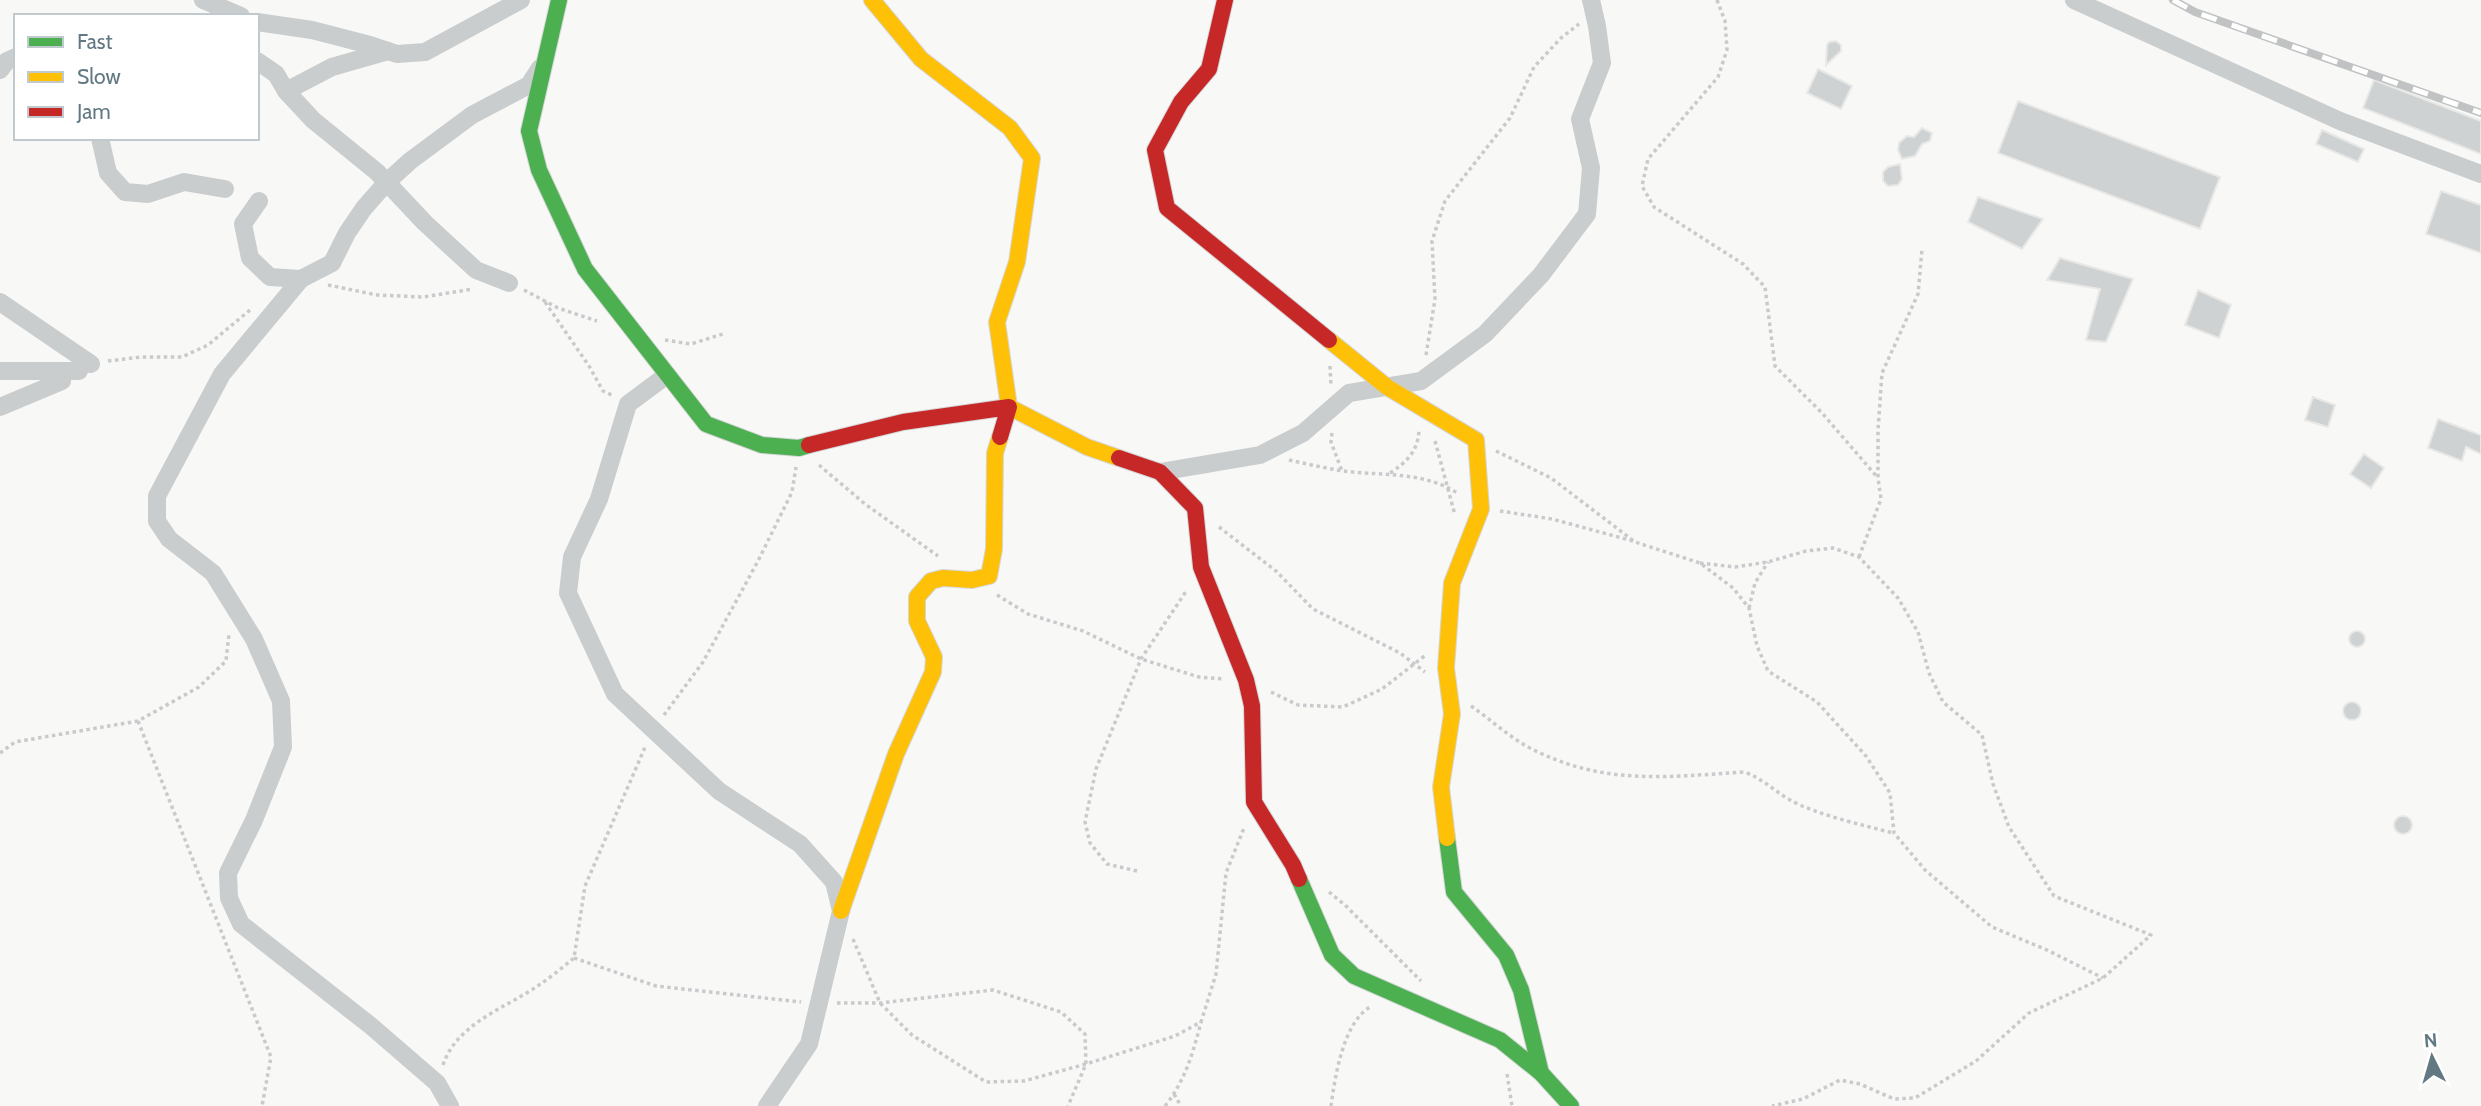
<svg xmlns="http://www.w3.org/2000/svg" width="2481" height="1106" font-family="Cabin,sans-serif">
	<rect width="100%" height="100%" fill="#f8f8f7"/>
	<!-- building -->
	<g fill="#cfd2d2" stroke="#e8e8e7" stroke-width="2">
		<polygon points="1836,41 1841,45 1841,51 1826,65 1827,45 1829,42"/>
		<polygon points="1818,69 1852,86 1841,109 1807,93"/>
		<polygon points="2374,80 2481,121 2481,154 2363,108"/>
		<polygon points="2018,101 2220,177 2200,229 1998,153"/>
		<polygon points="1922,128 1932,133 1930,141 1922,144 1915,156 1902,159 1898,150 1899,143 1907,136 1914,137"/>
		<polygon points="2322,130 2364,149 2358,162 2316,144"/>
		<polygon points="1900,164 1902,179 1898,185 1888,186 1883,181 1883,172 1888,167"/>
		<polygon points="2441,191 2481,205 2481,253 2426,234"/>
		<polygon points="1978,197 2043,219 2022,249 1968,222"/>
		<polygon points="2060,258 2133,279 2106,342 2086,340 2100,289 2047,280"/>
		<polygon points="2198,290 2231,305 2219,338 2185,325"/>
		<polygon points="2313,397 2335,405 2328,427 2305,420"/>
		<polygon points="2438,419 2481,435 2481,454 2466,447 2462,461 2428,448"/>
		<polygon points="2364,454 2384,468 2371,488 2350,474"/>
		<circle cx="2357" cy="639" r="8"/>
		<circle cx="2352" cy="711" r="9"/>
		<circle cx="2403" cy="825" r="9"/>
	</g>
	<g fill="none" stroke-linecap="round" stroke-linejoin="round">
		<!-- fast casing -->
		<g stroke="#d5d6d7" stroke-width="18">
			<g id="fast">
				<polyline points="559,0 529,131 539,170 585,269 706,424 762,445 799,448 809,445"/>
				<polyline points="1447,838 1454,892 1506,955 1521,990 1541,1073"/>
				<polyline points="1299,879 1332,955 1354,976 1500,1040 1541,1073 1571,1106"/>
			</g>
		</g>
		<!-- slow casing -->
		<g stroke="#d5d6d7" stroke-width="18">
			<g id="slow">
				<polyline points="872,0 921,59 1010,128 1032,158 1017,262 997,322 1009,407 1087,447 1119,458"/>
				<polyline points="1329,340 1387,387 1476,440 1481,509 1452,583 1446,668 1452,714 1441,787 1447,838"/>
				<polyline points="841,911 896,754 933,672 934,657 917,621 917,597 931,581 943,578 972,580 989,576 994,549 995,453 1000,437"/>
			</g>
		</g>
		<!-- jam casing -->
		<g stroke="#d5d6d7" stroke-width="18">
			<g id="jam">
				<polyline points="1225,0 1209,69 1181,102 1155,150 1167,208 1329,340"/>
				<polyline points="809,445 903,422 1009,407 1000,437"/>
				<polyline points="1119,458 1160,472 1195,508 1201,567 1246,680 1252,706 1254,802 1293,865 1299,879"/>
			</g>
		</g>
		<!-- path -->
		<g stroke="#c8cacb" stroke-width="3.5" stroke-dasharray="3.5 3.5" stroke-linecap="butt">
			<polyline points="1717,0 1725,21 1727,50 1718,77 1648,159 1642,186 1654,207 1743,264 1765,287 1775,366 1822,413 1878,478"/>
			<polyline points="328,285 377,295 423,297 473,289"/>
			<polyline points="524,290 558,308 597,321"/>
			<polyline points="545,302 589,366 603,391 614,396"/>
			<polyline points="665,340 691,344 726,333"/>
			<polyline points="1426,355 1435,299 1432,241 1445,201 1510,118 1534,67 1561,38 1579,24"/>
			<polyline points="108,361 141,357 182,357 208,345 250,310"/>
			<polyline points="1330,366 1331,387"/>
			<polyline points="1332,433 1331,442 1342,471"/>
			<polyline points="1435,441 1455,515"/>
			<polyline points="1496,451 1551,478 1635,542 1700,563 1733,588 1749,608 1757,646 1768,671 1817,702 1866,756 1890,793 1894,833 1925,870 1992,927 2047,950 2103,978"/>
			<path d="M1289,460c18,4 36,8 54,11 40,5 81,0 116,23"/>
			<polyline points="819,465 865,504 938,556"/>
			<path d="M1390,473c17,-11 28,-22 29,-43"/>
			<polyline points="1500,511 1552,519 1633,541"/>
			<polyline points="1219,527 1276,571 1313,609 1400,653 1425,672"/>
			<polyline points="1859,557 1881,499 1878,478 1878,430 1882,373 1918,294 1922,249"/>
			<polyline points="1700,563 1735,567 1768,562 1806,551 1833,548 1859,557 1898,598 1918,632 1929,673 1943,702 1982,735 1993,784 2009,827 2054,896 2151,935 2103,978 2029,1013 1976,1061 1915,1098 1894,1099 1860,1084 1840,1080 1803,1099 1772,1106"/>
			<polyline points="997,595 1028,614 1083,631 1141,659 1199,677 1224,679"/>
			<polyline points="1749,608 1755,583 1768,562"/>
			<polyline points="1271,692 1298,705 1343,707 1382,689 1427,654"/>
			<path d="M1471,706c19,13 37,30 57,41 74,39 136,30 216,25 18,6 29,18 46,28 27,15 73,25 103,33"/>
			<polyline points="664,715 703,662 758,561 792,492 796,467"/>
			<polyline points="138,721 271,1057 262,1106"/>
			<polyline points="0,753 15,742 138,721 199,687 226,661 229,634"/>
			<polyline points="1137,871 1107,864 1090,843 1085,822 1096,769 1141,659 1187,590"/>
			<polyline points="1329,892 1345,905 1421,981"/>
			<polyline points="853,939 880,1003 912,1035 986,1082 1024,1081 1086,1064 1175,1036 1201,1022 1216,974 1226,873 1244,828"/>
			<polyline points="574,958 656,986 801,1002"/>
			<polyline points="837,1003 880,1003 993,990 1061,1012 1085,1034 1086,1064 1068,1106"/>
			<path d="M443,1065c14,-42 63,-57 96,-80 12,-8 24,-18 35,-27l11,-72 61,-141"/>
			<polyline points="1507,1074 1512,1106"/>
			<polyline points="1174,1094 1181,1106"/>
			<path d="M1165,1106c20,-25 28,-53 36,-84"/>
			<path d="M1331,1106c4,-29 12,-83 39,-99"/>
		</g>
		<!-- street -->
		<g stroke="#cacdcd" stroke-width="18">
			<polyline points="203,0 241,16"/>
			<polyline points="2074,0 2340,121 2481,174"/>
			<polyline points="257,22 312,30 370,45 397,54 425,52 521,0"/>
			<polyline points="388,51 332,67 286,91 313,120 377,172 425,223 476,270 509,283"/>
			<polyline points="257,61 276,74 286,91"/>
			<polyline points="0,70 7,61 16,57"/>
			<polyline points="100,138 108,173 125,192 148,194 184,182 225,189"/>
			<polyline points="259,201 243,224 250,258 270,277 301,279 332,263 347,233 364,208 387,182 410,161 472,115 529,85 540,68"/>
			<polyline points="301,279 222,374 157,496 157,521 169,539 213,573 254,639 281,701 283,747 254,820 228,873 229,898 241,924 371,1026 437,1083 450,1106"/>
			<polyline points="0,302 91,364"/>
			<polyline points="0,371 79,371"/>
			<polyline points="667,375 628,404 599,499 572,557 568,593 615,694 719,791 800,844 834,882 841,911 809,1044 767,1106"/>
			<polyline points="0,407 62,381"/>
			<polyline points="1160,472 1260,455 1303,433 1349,393 1421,381 1485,334 1541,275 1587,214 1591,168 1580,119 1602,63 1597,26 1591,0"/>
		</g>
		<!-- fast -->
		<use href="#fast" stroke="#4caf50" stroke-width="16"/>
		<!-- slow -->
		<use href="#slow" stroke="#ffc107" stroke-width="16"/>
		<!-- jam -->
		<use href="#jam" stroke="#c62828" stroke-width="16"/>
		<!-- rail casing -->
		<g stroke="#c0c2c3" stroke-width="8">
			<polyline id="rail" points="2173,0 2195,12 2481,113"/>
		</g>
		<!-- rail -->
		<use href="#rail" stroke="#fff" stroke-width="5" stroke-dasharray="16" stroke-linecap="butt"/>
	</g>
	<!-- legend -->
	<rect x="14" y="14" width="245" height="126" fill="#ffffff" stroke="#c0c9cd" stroke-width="2"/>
	<rect x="28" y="37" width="35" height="10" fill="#4caf50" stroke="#c0c9cd" stroke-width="2"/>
	<text x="77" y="49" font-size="21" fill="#627983">Fast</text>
	<rect x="28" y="72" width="35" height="10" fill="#ffc107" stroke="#c0c9cd" stroke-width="2"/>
	<text x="77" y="84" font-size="21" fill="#627983">Slow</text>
	<rect x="28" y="107" width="35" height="10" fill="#c62828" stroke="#c0c9cd" stroke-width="2"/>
	<text x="77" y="119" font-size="21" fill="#627983">Jam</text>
	<!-- north arrow -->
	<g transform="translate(2432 1057) rotate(355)" stroke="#ffffff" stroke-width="5" paint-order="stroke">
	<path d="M0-5L12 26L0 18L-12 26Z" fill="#627983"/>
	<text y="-10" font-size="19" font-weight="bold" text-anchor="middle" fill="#627983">N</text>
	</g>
</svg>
